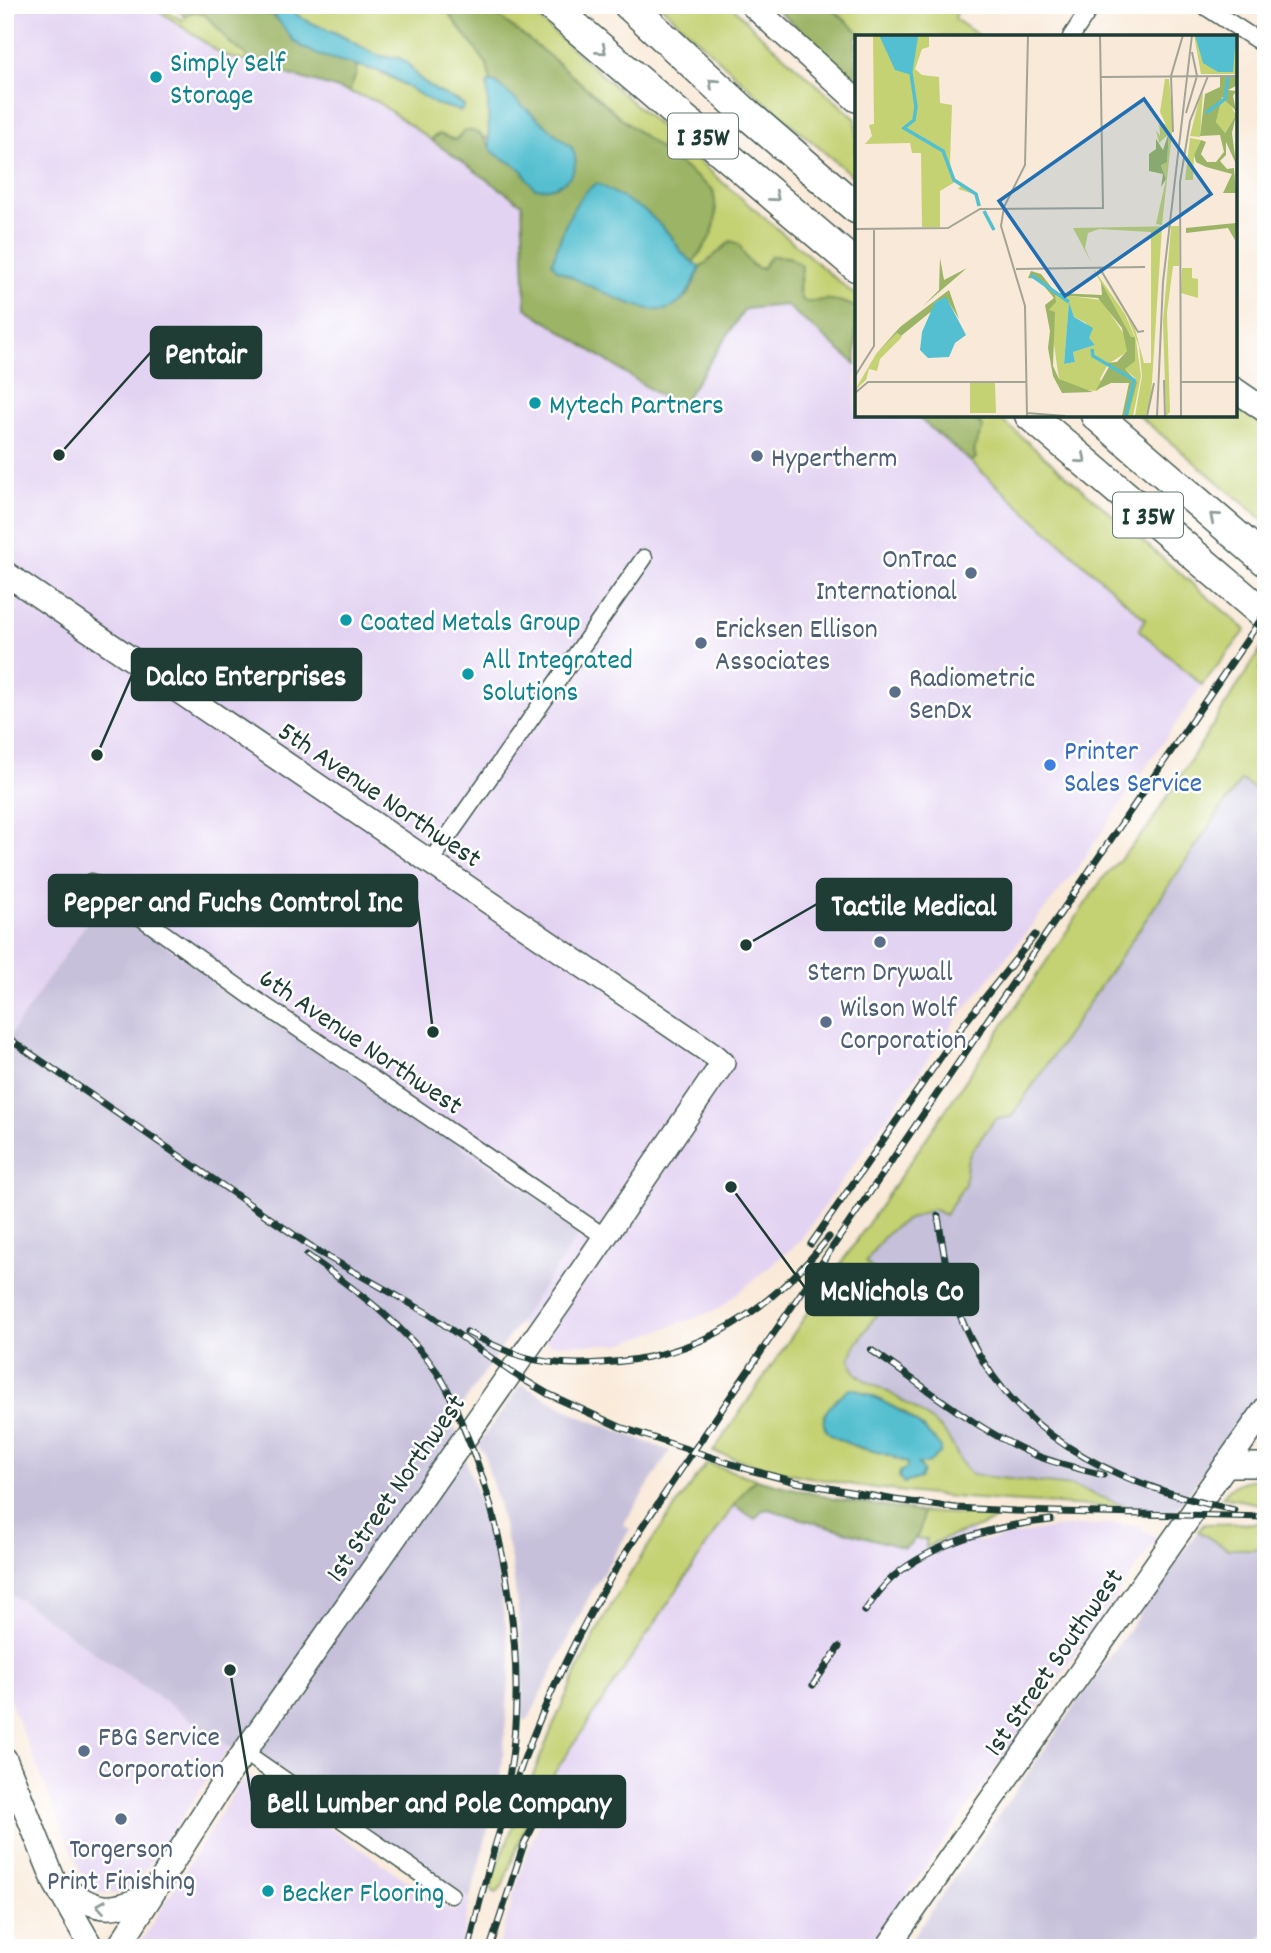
<svg xmlns="http://www.w3.org/2000/svg" width="1271" height="1953" font-family="Dekko,sans-serif">
	<rect width="100%" height="100%" fill="#fff"/>
	<filter id="ink" filterUnits="userSpaceOnUse"><feTurbulence type="fractalNoise" baseFrequency=".0143" numOctaves="2"/><feDisplacementMap in="SourceGraphic" scale="14" xChannelSelector="R" yChannelSelector="G"/><feConvolveMatrix kernelMatrix="1 2 1 2 8 2 1 2 1" color-interpolation-filters="sRGB"/></filter>
	<filter id="wash" filterUnits="userSpaceOnUse"><feTurbulence type="fractalNoise" baseFrequency=".00686" numOctaves="4" result="noise"/><feDisplacementMap in="SourceGraphic" scale="28" xChannelSelector="R" yChannelSelector="G"/><feGaussianBlur stdDeviation="1.57" result="paint"/><feColorMatrix in="noise" values="0 0 0 0 0 0 0 0 0 0 0 0 0 0 0 0 0 1.4 0 .05"/><feComposite in="paint" operator="in"/></filter>
	<g filter="url(#wash)">
		<rect width="100%" height="100%" fill="#f9e9d8"/>
		<!-- built -->
		<g fill="#e3d3f2">
			<polygon points="5,5 151,5 223,55 376,101 522,204 526,308 679,407 745,310 786,305 856,364 856,415 915,415 971,462 1145,620 1139,630 1202,685 1076,870 953,1024 798,1243 719,1309 621,1344 550,1344 518,1324 583,1229 101,902 5,1042"/>
			<polygon points="734,1505 755,1519 763,1510 768,1509 904,1548 916,1539 927,1539 927,1547 972,1528 977,1542 1054,1528 1108,1524 1137,1525 1157,1538 869,1948 540,1948 530,1941 525,1948 498,1948 526,1855 543,1816 565,1780 555,1772"/>
			<polygon points="5,1590 230,1747 135,1885 121,1894 100,1893 85,1881 5,1690"/>
			<polygon points="250,1777 258,1779 453,1912 463,1895 470,1899 461,1948 137,1948 239,1784"/>
		</g>
		<!-- industrial -->
		<g fill="#c6c0da">
			<polygon points="1242,779 1266,796 1266,1386 1175,1512 1130,1508 1073,1486 972,1475 962,1466 955,1453 892,1394 860,1377 850,1364 850,1358 855,1346 886,1297 883,1279 865,1262 885,1233 896,1224 934,1209 945,1214 965,1184 967,1162 971,1152 995,1119 1011,1117"/>
			<polygon points="101,902 583,1229 452,1420 492,1538 511,1658 501,1780 470,1899 269,1762 265,1756 230,1747 5,1590 5,1042"/>
			<polygon points="521,1384 579,1416 670,1451 623,1525 630,1529 593,1589 528,1720 522,1720 523,1652 512,1565 498,1503 484,1454 478,1445"/>
			<polygon points="1198,1531 1228,1549 1266,1549 1266,1931 1253,1948 905,1948"/>
		</g>
		<!-- green -->
		<g fill="#c4d273" stroke="#728854" stroke-width="2" fill-rule="evenodd">
			<polygon points="151,5 158,5 182,20 191,10 204,9 228,41 246,55 246,62 223,55"/>
			<path d="M287,5h161l2,10 37,49 4,18 -4,3 3,27 -2,28 -9,-7 -19,2 -5,5 -19,-5 -5,5 -55,-39 -27,-9 8,-28c38,9 66,39 104,47l3,-5 -7,-6 -18,-6 -23,-19 -7,-10 -9,-7 -21,-2 -47,-25 -22,-7 -8,-4z"/>
			<path d="M482,5h41l197,175 136,116v12c-8,-5 -23,-9 -33,-8 -4,0 -7,3 -11,4 -18,1 -12,-23 -10,-33l-35,-11 -5,9c-14,-3 -19,-17 -27,-27h-5l-30,26 -7,-6c21,-27 27,-37 20,-72l-85,-66 -75,-65z"/>
			<polygon points="660,5 731,5 756,31 856,119 856,179 756,94"/>
			<polygon points="828,5 959,5 955,19 981,37 864,37"/>
			<polygon points="1234,404 1266,426 1266,522 1138,415 1234,415"/>
			<polygon points="972,415 996,415 1246,630 1202,685 1139,630 1145,619 971,462 976,458 973,452 979,437 981,424"/>
			<path d="M1266,641v14l-7,15 7,-1v127l-25,-16 -230,337 -16,2 -24,33 -4,10 -2,22 -20,31 -12,-6c-40,16 -43,17 -67,53l21,23 -4,20 -28,41 -5,12c2,23 27,26 43,37 15,9 47,29 56,44 8,14 11,25 23,36l101,11 57,22c-117,-6 -236,-11 -350,-37 -23,-5 -45,-13 -67,-19l390,-574 44,-49zM856,1389l48,23 31,28 -17,24 3,4 -7,12 -10,3 -4,-11 8,-4 -1,-5 -24,-10 -29,-6 -29,-32 13,-18z"/>
			<path d="M707,1463l49,16 -7,6 -15,20 -179,267 -30,54 -23,61 -5,6 -4,-1 -2,-3 2,-11c33,-83 62,-166 103,-245 31,-60 72,-116 111,-170z"/>
			<path d="M1266,1479v26l-44,-8c12,-16 25,-18 44,-18z"/>
			<polygon points="922,1512 992,1516 995,1518 992,1522 936,1542 926,1548 926,1539 916,1539"/>
			<polygon points="1266,1523 1266,1549 1228,1549 1198,1531 1204,1524"/>
		</g>
		<!-- forest -->
		<g fill="#9bb465" stroke="#5d784c" stroke-width="2">
			<path d="M173,5h58l14,5 25,3 48,42 39,9 -1,10 -7,18 -103,-30v-7c-6,-5 -13,-9 -18,-14 -10,-11 -27,-41 -43,-24z"/>
			<path d="M448,5h34l11,7 60,47 75,65 85,66c7,35 1,45 -20,72l-11,-9 -11,-17 -105,-13 -14,39 116,47 21,-15 11,-26 31,-27 8,3c6,11 9,23 23,25l9,-13 18,1 13,9c0,8 -4,15 -3,23 1,19 13,12 24,11 10,-1 25,3 33,8v56l-70,-59 -41,4 -66,99 -153,-100 -4,-104 -91,-64 8,-6 16,6 10,-9c20,-2 20,15 33,24 6,5 14,7 20,11 7,6 12,15 17,22l22,-2 15,-38 -81,-66 -4,-18 -26,-34 -11,-15z"/>
			<polygon points="772,5 828,5 864,37 856,37 856,80"/>
			<path d="M915,415h25l3,2 29,-2 11,13c-4,11 -12,19 -7,30l-5,4z"/>
			<path d="M756,1479l79,20 87,13c1,15 -5,30 -18,36l-136,-39 -5,1 -8,9 -21,-14 15,-20z"/>
		</g>
		<!-- water -->
		<g fill="#54bfd0" stroke="#3a7e82" stroke-width="2">
			<path d="M231,5h56c16,18 27,18 47,27 15,7 28,17 44,23 7,3 14,2 21,3 9,2 13,13 19,19 16,16 30,17 46,29l-3,5 -26,-7 -50,-31 -67,-18 -16,-8 -9,-7 -19,-25 -29,-5z"/>
			<path d="M488,82l8,1 76,65c13,25 -13,44 -37,40 -7,-6 -10,-16 -17,-21 -8,-7 -22,-9 -28,-19 -1,-3 -3,-62 -2,-66z"/>
			<path d="M597,183l50,29 24,24 11,17 18,15c-7,16 -14,34 -32,41 -22,9 -88,-29 -111,-39l-5,-8c11,-28 18,-63 45,-79z"/>
			<path d="M850,1389h6c33,14 63,30 85,59l-1,5 -13,11h-9l5,8 -3,6 -16,5 -5,-6 1,-5 7,-4v-5c-8,-4 -17,-8 -26,-10 -17,-5 -69,-13 -55,-41 6,-10 14,-17 24,-23z"/>
		</g>
	</g>
	<g filter="url(#ink)">
		<g fill="none" stroke-linecap="round" stroke-linejoin="round">
			<!-- street casing -->
			<g stroke="#40574d" stroke-width="19">
				<g id="street">
					<polyline points="1203,5 1266,46"/>
					<polyline points="1071,37 1092,5"/>
					<polyline points="430,862 644,558"/>
					<polyline points="92,882 252,997 605,1237"/>
					<polyline points="244,1752 451,1895"/>
				</g>
			</g>
			<!-- secondary casing -->
			<g stroke="#40574d" stroke-width="26">
				<g id="secondary">
					<polyline points="752,5 856,100"/>
					<polyline points="1234,389 1266,411"/>
					<polyline points="5,573 714,1055 723,1063 566,1294 228,1775 118,1948"/>
					<polyline points="1226,1465 1266,1465"/>
					<polyline points="5,1759 55,1883 92,1948"/>
					<path d="M58,1885c42,26 46,29 93,10"/>
					<polyline points="887,1948 1266,1408"/>
				</g>
			</g>
			<!-- highway casing -->
			<g stroke="#40574d" stroke-width="33">
				<g id="highway">
					<polyline points="550,5 856,266"/>
					<polyline points="629,5 747,114 856,208"/>
					<polyline points="1030,415 1266,616"/>
					<polyline points="1096,415 1266,561"/>
				</g>
			</g>
			<!-- street -->
			<use href="#street" stroke="#fff" stroke-width="16"/>
			<!-- secondary -->
			<use href="#secondary" stroke="#fff" stroke-width="23"/>
			<!-- highway -->
			<use href="#highway" stroke="#fff" stroke-width="30"/>
			<!-- rail casing -->
			<g stroke="#1f3d34" stroke-width="7">
				<g id="rail">
					<polyline points="5,1036 319,1252 429,1314 511,1372 548,1394 620,1427 750,1470 796,1482 895,1500 956,1508 1015,1511 1266,1517"/>
					<path d="M938,1216c5,31 9,64 20,94 46,124 155,174 276,200"/>
					<polyline points="811,1244 963,1025 1035,935"/>
					<path d="M307,1255c47,34 97,69 130,117 11,16 18,34 25,52 45,104 66,243 47,354"/>
					<path d="M467,1332c17,9 36,18 54,24 25,8 55,9 80,7 98,-5 168,-51 228,-126"/>
					<path d="M871,1350c53,36 105,80 164,105 22,9 46,14 68,20"/>
					<path d="M865,1611c8,-12 17,-24 28,-34 41,-35 105,-52 158,-57"/>
					<polyline points="813,1685 839,1647"/>
					<path d="M469,1948c27,-125 70,-246 134,-357 27,-48 59,-93 89,-138l574,-841"/>
					<polyline points="490,1948 524,1844 551,1792"/>
				</g>
			</g>
			<!-- rail -->
			<use href="#rail" stroke="#fff" stroke-width="4.5" stroke-dasharray="13" stroke-linecap="butt"/>
		</g>
		<!-- one-way arrows -->
		<defs><path id="oneway-chevron" d="M-2-3.5L2.5 0L-2 3.5" fill="none" stroke-width="1.6" stroke-linecap="round" stroke-linejoin="round" transform="scale(1.75)"/></defs>
		<g stroke="#8f9e9a">
			<use href="#oneway-chevron" transform="translate(602 50) rotate(40)"/>
			<use href="#oneway-chevron" transform="translate(713 83) rotate(-138)"/>
			<use href="#oneway-chevron" transform="translate(775 197) rotate(40)"/>
			<use href="#oneway-chevron" transform="translate(1082 459) rotate(40)"/>
			<use href="#oneway-chevron" transform="translate(1214 517) rotate(-139)"/>
			<use href="#oneway-chevron" transform="translate(101 1906) rotate(-171)"/>
		</g>
	</g>
	<!-- markers -->
	<g fill="#0f9aa8" stroke="#fff" stroke-width="2.5">
		<circle cx="156" cy="77" r="7"/>
		<circle cx="535" cy="403" r="7"/>
		<circle cx="346" cy="620" r="7"/>
		<circle cx="468" cy="674" r="7"/>
		<circle cx="268" cy="1891" r="7"/>
	</g>
	<g fill="#5c6f8a" stroke="#fff" stroke-width="2.5">
		<circle cx="757" cy="456" r="7"/>
		<circle cx="971" cy="573" r="7"/>
		<circle cx="701" cy="643" r="7"/>
		<circle cx="895" cy="692" r="7"/>
		<circle cx="880" cy="942" r="7"/>
		<circle cx="826" cy="1022" r="7"/>
		<circle cx="84" cy="1751" r="7"/>
		<circle cx="121" cy="1819" r="7"/>
	</g>
	<circle fill="#3f7fe0" stroke="#fff" stroke-width="2.5" cx="1050" cy="765" r="7"/>
	<g text-anchor="middle" stroke-width="5" stroke-linejoin="round" paint-order="stroke">
		<!-- shield labels -->
		<g fill="#fff" stroke="#627771" stroke-width="2">
			<rect x="668" y="113.5" width="70" height="45" rx="5"/>
			<rect x="1113" y="492.5" width="70" height="45" rx="5"/>
		</g>
		<g font-size="26" font-weight="bold" fill="#1f3d34">
			<text x="703" y="145">I 35W</text>
			<text x="1148" y="524">I 35W</text>
		</g>
		<!-- culture labels -->
		<g font-size="28" fill="#0d838f" stroke="#fff" text-anchor="start">
			<text x="170" y="71">Simply Self<tspan x="170" dy="32">Storage</tspan></text>
			<text x="549" y="413">Mytech Partners</text>
			<text x="360" y="630">Coated Metals Group</text>
			<text x="482" y="668">All Integrated<tspan x="482" dy="32">Solutions</tspan></text>
			<text x="282" y="1901">Becker Flooring</text>
		</g>
		<!-- service labels -->
		<g font-size="28" fill="#4e5e75" stroke="#fff" text-anchor="start">
			<text x="771" y="466">Hypertherm</text>
			<text x="957" y="567" text-anchor="end">OnTrac<tspan x="957" dy="32">International</tspan></text>
			<text x="715" y="637">Ericksen Ellison<tspan x="715" dy="32">Associates</tspan></text>
			<text x="909" y="686">Radiometric<tspan x="909" dy="32">SenDx</tspan></text>
			<text x="880" y="980" text-anchor="middle">Stern Drywall</text>
			<text x="840" y="1016">Wilson Wolf<tspan x="840" dy="32">Corporation</tspan></text>
			<text x="98" y="1745">FBG Service<tspan x="98" dy="32">Corporation</tspan></text>
			<text x="121" y="1857" text-anchor="middle">Torgerson<tspan x="121" dy="32">Print Finishing</tspan></text>
		</g>
		<!-- shop labels -->
		<g font-size="28" fill="#366cbe" stroke="#fff" text-anchor="start">
			<text x="1064" y="759">Printer<tspan x="1064" dy="32">Sales Service</tspan></text>
		</g>
		<!-- street labels -->
		<g font-size="28" fill="#1f3d34" stroke="#fff">
			<text transform="translate(381 793) rotate(34)" y="10">5th Avenue Northwest</text>
			<text transform="translate(362 1040) rotate(34)" y="10">6th Avenue Northwest</text>
			<text transform="translate(394 1487) rotate(-55)" y="10">1st Street Northwest</text>
			<text transform="translate(1052 1661) rotate(-55)" y="10">1st Street Southwest</text>
		</g>
	</g>
	<!-- overview -->
	<g transform="translate(855 35)">
		<rect width="382" height="382" fill="#f9e9d8"/>
		<path d="M18,0h56v12l-7,2 -7,20 7,6 17,2 1,26 12,2 -2,57 4,16 24,18 4,12 -8,-14 -16,-5 3,-3 -6,-4 -15,9v36h-18l-1,-74h-9l-2,-10 -45,1 7,-8 -3,-11 5,-1zM339,0h42v39h-35zM310,44h4l4,45 -11,101 -6,-1 10,-45 -5,-15 6,-2 2,-28 -10,9 -3,-13 4,6 -1,-16 7,5 -6,-13zM348,56l-3,46 -10,-1 9,-36zM371,62l10,18 -12,19 -8,-12 5,-23zM335,103l11,2 -7,15 -1,25h-8zM324,191v40h-6l-6,47 3,99 -4,4 -3,-94 8,-94 -9,-1 -11,170 -5,19h-11l7,-40 -3,-30 -12,-30 -30,-48 37,57 10,38h7v-131l-52,-3 -11,4 -3,15 6,14 -18,-34zM238,233l32,46 11,26 5,36 -8,40h-5l8,-37 -11,-10 7,-27zM327,233h10v10l6,1v19l-17,-5zM200,259l46,6 27,40 -1,12 -19,12 -8,15 3,6 -6,6 -21,-2 -17,-10 -10,-69zM214,268l5,14 12,6 3,16 6,6 -22,7 2,10 -11,2zM42,298l5,4 -22,22 -3,12 -8,-2 -3,11 -11,10 21,-36zM115,348h25l1,30h-26z" fill="#c4d273" fill-rule="evenodd"/>
		<path d="M365,42h16v9l-8,4 8,1 -3,5 3,15 -14,-14 -6,25 9,11 11,-18 -4,18 4,31 -10,-22v13l-6,6 7,8 7,-1 2,25h-13l9,-19 -26,-7 -10,-5 -2,-7 7,-15 5,2 -5,12 6,8h9l8,-10 -4,-17 -20,1 5,-42 15,-7zM314,97l-2,30 -6,3 5,14 -5,8 2,-13 -14,-3v-17l7,-5v-10l7,11zM381,188l-1,17 -7,-12 -42,5v-5zM85,223l4,22 23,-12 -44,38 16,-16zM176,236l10,3 15,19 46,2 -1,-13 30,55h4v24l-10,8 12,13 -9,34h-6l7,-33h-18l-15,7 14,-25 -5,-2 12,-1 10,-11 -5,-23 -24,-30 -43,-3 1,7 -7,8 6,2 -2,54 6,13 34,13 -31,1 -9,-17 -5,-28 2,-17 -5,-26 9,-7 -16,-19 -10,-1zM94,255l10,29 -13,-21 -11,4 -2,8 -32,26 -4,-3 -21,21 24,-27z" fill="#9bb465"/>
		<path d="M24,0h45l-6,2 -6,38 -17,-5zM340,0h41l-3,37h-15l-15,-9zM91,262l20,38 -11,8 -6,14 -21,1 -8,-8 2,-18 13,-30zM214,267l5,15 19,11 -4,10 6,7 -22,7 2,10 -11,2z" fill="#54bfd0"/>
		<path fill="none" stroke="#54bfd0" stroke-width="3.5" d="M56,38l5,34 -2,13 -10,8 39,23 11,29 22,14 3,12M351,78l19,-14 3,-22M129,176l10,19M176,240l38,27M237,314l1,7 41,24 -8,36"/>
		<path fill="none" stroke="#a2a496" stroke-width="2" d="M246,42l136,-1M331,78l11,-37 -5,-24M318,97l-2,-56 12,-41M0,194l93,-1 32,-19 123,-1 -3,-173M244,232l39,65 6,-1M161,234l129,-2M0,341l19,-30v-117M309,345l1,36M326,347h56M0,358l13,-11h159M172,378l38,3M172,381l-2,-110 -24,-80 3,-19 21,-42 3,-130M292,381l7,-33M302,381l6,-134 29,-247M326,381l-1,-234 10,-61 18,-45"/>
		<path fill="#1f6fb2" fill-opacity="0.15" stroke="#1f6fb2" stroke-width="3.5" d="M289,64l67,95 -146,102 -66,-95z"/>
		<rect width="382" height="382" fill="none" stroke="#1f3d34" stroke-width="3.5"/>
	</g>
	<!-- callouts -->
	<path fill="none" stroke="#1f3d34" stroke-width="2.5" d="M59 455L151 352M97 755L132 675M433 1032L417 900M746 945L817 904M731 1187L806 1289M230 1670L252 1801"/>
	<g fill="#1f3d34" stroke="#fff" stroke-width="2.5">
		<circle cx="59" cy="455" r="7"/>
		<circle cx="97" cy="755" r="7"/>
		<circle cx="433" cy="1032" r="7"/>
		<circle cx="746" cy="945" r="7"/>
		<circle cx="731" cy="1187" r="7"/>
		<circle cx="230" cy="1670" r="7"/>
	</g>
	<g fill="#1f3d34" stroke="#1f3d34" stroke-width="2.5">
		<rect x="151" y="327" width="110" height="51" rx="7"/>
		<rect x="132" y="649" width="229" height="51" rx="7"/>
		<rect x="49" y="875" width="368" height="51" rx="7"/>
		<rect x="817" y="879" width="194" height="51" rx="7"/>
		<rect x="806" y="1264" width="172" height="51" rx="7"/>
		<rect x="252" y="1776" width="373" height="51" rx="7"/>
	</g>
	<g font-size="30" text-anchor="middle" font-weight="bold" fill="#fff">
		<text x="206" y="363">Pentair</text>
		<text x="246" y="685">Dalco Enterprises</text>
		<text x="233" y="911">Pepper and Fuchs Comtrol Inc</text>
		<text x="914" y="915">Tactile Medical</text>
		<text x="892" y="1300">McNichols Co</text>
		<text x="439" y="1812">Bell Lumber and Pole Company</text>
	</g>
	<!-- margin -->
	<rect width="1271" height="1953" fill="none" stroke="#fff" stroke-width="28"/>
</svg>
